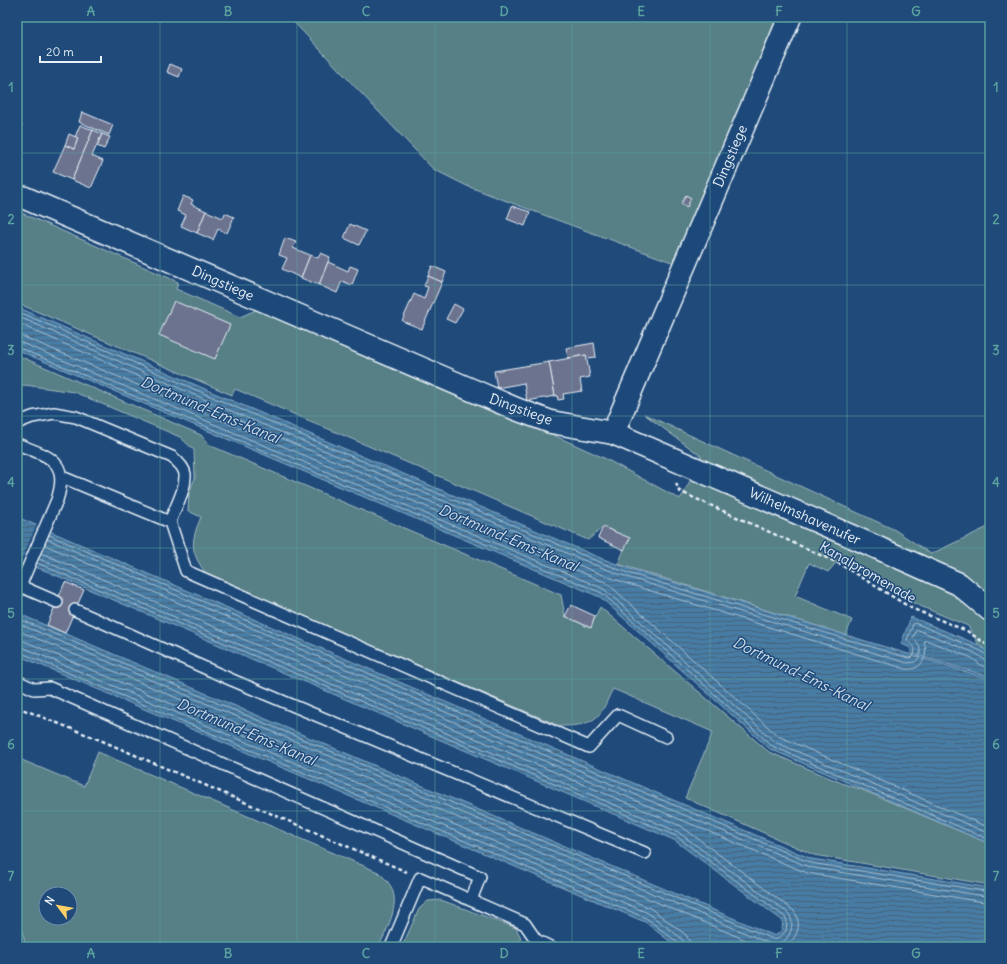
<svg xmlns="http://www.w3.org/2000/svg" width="1007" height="964" font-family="Delius,sans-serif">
	<defs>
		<pattern id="water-rules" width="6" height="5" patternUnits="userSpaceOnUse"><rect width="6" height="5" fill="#467ba4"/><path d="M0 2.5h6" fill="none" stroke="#46647c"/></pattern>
	</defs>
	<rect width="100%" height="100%" fill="#1f4a7a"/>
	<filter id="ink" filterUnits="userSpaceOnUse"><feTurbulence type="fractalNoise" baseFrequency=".025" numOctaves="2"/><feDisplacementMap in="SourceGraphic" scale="8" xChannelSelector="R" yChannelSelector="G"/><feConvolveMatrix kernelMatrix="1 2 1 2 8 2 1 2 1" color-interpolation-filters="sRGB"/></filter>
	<g filter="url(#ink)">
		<!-- green -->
		<g fill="#577f86" stroke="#a0b8bf" fill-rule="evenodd">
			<polygon points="289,17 781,17 677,264 557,220 467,186 433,169"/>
			<polygon points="17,211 178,282 176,289 240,317 258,309 538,428 604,458 678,498 681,498 692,477 701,456 644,414 895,530 931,554 990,526 990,656 988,652 979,645 968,626 913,603 840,558 828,572 809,563 795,596 852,620 846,635 618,564 629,538 603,527 588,540 235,389 232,395 17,303"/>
			<path d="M17,355l184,80 8,10 352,150 4,21 25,12 10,-21 169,145 75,32 16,5 130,55v41l-176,-30 -129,-57 28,-66 -100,-43c-4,6 -6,14 -10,20 -9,16 -26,17 -43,17l-353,-151c-17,-23 -17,-32 -6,-58l-13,-6 1,-18 6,-15 -1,-28 -14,-13 -106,-45 -49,-7 -8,2z"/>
			<path d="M98,752l280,120c3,3 7,6 9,9 17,19 0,47 -8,66h-353l-9,-37v-152l67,28zM46,894h24v24h-24z"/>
			<polygon points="441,900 516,928 521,938 519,944 525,947 402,947 419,909 428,901"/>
		</g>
		<!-- water -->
		<g fill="url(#water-rules)" stroke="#87aac6">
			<polygon points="17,307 228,399 598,557 630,569 990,679 990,844 770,749 600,597 17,350"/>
			<polygon points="17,517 652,791 812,859 990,888 990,947 677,947 645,922 17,655 17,613 775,936 782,930 783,921 674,840 46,571 17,560"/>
			<polygon points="911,617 979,645 988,652 990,656 990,677 910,653 911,650 909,647 901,644"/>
		</g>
		<!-- pier -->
		<polygon fill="#1f4a7a" points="37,524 52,530 36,569 20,563"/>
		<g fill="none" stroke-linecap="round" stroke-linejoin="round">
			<!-- shore -->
			<g stroke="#a7c2d6" stroke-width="1">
				<path d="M17,311l209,92 371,158 31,12 280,85 5,-1c5,-11 -1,-11 -6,-17l6,-16 2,-1 62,26 10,6 3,1"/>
				<path d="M17,316l207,92 371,157 32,12 280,86 8,-1c9,-8 5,-17 -2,-24l3,-7 2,-1 57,23 10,7 5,1"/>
				<path d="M17,323l205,90 371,158 32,12 281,86c16,2 23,-14 18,-27l2,-2 46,18 10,8 8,1"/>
				<polyline points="17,336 24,337 607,583 778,736 990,828"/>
				<polyline points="17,342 22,343 604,589 775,742 990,834"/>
				<polyline points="17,347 602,593 772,746 990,840"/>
				<polyline points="49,535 650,795 811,863 990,892"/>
				<polyline points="47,539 648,800 809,867 990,897"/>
				<polyline points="45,545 646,805 807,873 990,903"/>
				<path d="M41,553l640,273 113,85c9,14 3,27 -9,36"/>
				<polyline points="17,618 773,939 777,939 786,931 787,921 785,917 676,836 37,563"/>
				<path d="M17,623l754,321c16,4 27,-19 17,-31l-110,-81 -639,-273"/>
				<polyline points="17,630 762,947"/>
				<polyline points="17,640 24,641 650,908 686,935 689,940 690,947"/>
				<polyline points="17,646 22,647 648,913 681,938 684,942 684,947"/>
				<polyline points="17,651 646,918 677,942 679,947"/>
			</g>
		</g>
		<!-- building -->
		<g fill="#6c738e" stroke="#e8f1f8">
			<polygon points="170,64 182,69 179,77 167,72"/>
			<polygon points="82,112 113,125 109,135 79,122"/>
			<polygon points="17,123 22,125 17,137"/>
			<polygon points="80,125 93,130 72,180 53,172 65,145 74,149 78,138 75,137"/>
			<polygon points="93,130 102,134 92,156 103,161 91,188 72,180"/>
			<polygon points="69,134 78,138 74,149 65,145"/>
			<polygon points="102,134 110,137 104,149 97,146"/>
			<polygon points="686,195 691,198 687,207 681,204"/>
			<polygon points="183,196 193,200 191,204 206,211 197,233 181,226 186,215 177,211"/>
			<polygon points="512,206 530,212 525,226 507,219"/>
			<polygon points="206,211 223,218 225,213 234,217 227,233 218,229 213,240 197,233"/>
			<polygon points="350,224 366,231 359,245 344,238"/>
			<polygon points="285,238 296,242 293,248 310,255 301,278 282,269 287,258 279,255"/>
			<polygon points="321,253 330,257 319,285 301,278 310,255 318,258"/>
			<polygon points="328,262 348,271 350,266 358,269 352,285 342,281 337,293 319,285"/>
			<polygon points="432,266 446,272 442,282 428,276"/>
			<polygon points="428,276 442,282 422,329 402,321 414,294 424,299 428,287 424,286"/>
			<polygon points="174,301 230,325 215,359 159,335"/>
			<polygon points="454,304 463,309 455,323 446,319"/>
			<polygon points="594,343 596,357 587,358 586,355 568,358 566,348"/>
			<polygon points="586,355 590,377 580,379 582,391 563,394 564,399 558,400 557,395 555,396 549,362"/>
			<polygon points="549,362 555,396 527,401 524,383 497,388 494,371"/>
			<polygon points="603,527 630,538 624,550 598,538"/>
			<polygon points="65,582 84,590 65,633 47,625"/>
			<polygon points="571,605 595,616 591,628 565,616"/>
		</g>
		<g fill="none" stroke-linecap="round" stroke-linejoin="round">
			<!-- service casing -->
			<g stroke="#e8f1f8" stroke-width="14">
				<g id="service">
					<path d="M17,423l15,-6 22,-4 22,4 96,40c5,4 12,10 13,17 1,16 -10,33 -15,48l-108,-45"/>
					<path d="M17,444c32,13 53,16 40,56l-40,93"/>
					<polyline points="170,522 186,571 589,747 618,715 666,737"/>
					<polyline points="20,586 57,602"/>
					<polyline points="75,610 232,680 645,853"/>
					<polyline points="17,681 34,689 50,688 480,877 471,900"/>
					<polyline points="391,947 420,878 525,924 536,940 550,947"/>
				</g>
			</g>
			<!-- minor casing -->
			<g stroke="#e8f1f8" stroke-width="25">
				<g id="minor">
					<polyline points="17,196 25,198 516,409 551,422 613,433 627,439 851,536 959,584 990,610"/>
					<polyline points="613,433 790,17"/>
				</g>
			</g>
			<!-- path -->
			<g stroke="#e8f1f8" stroke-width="2.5" stroke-dasharray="4 3" stroke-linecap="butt">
				<polyline points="676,483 679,491 838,563 911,608 967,631 990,647"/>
				<polyline points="838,563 842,554"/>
				<polyline points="17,707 100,740 407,872"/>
			</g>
			<!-- service -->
			<use href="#service" stroke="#1f4a7a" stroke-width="11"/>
			<!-- minor -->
			<use href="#minor" stroke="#1f4a7a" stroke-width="22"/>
		</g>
	</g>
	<!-- grid -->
	<path fill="none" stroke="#5ba19e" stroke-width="1" stroke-opacity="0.55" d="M160,17v930M297,17v930M435,17v930M572,17v930M710,17v930M847,17v930M17,153h973M17,285h973M17,416h973M17,548h973M17,679h973M17,811h973"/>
	<g text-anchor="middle" stroke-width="3" stroke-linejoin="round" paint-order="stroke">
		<!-- street labels -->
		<g font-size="14" fill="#e8f1f8" stroke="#1f4a7a">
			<text transform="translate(730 156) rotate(-67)" y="5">Dingstiege</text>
			<text transform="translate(223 283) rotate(24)" y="5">Dingstiege</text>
			<text transform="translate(521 409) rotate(20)" y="5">Dingstiege</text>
			<text transform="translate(805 516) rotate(24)" y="5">Wilhelmshavenufer</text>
			<text transform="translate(868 572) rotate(30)" y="5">Kanalpromenade</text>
		</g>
		<!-- water labels -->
		<g font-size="15" font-style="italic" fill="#d0dfeb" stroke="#1f4a7a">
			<text transform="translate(210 410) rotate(23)" y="5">Dortmund-Ems-Kanal</text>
			<text transform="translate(508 538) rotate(23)" y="5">Dortmund-Ems-Kanal</text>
			<text transform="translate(801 674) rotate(26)" y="5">Dortmund-Ems-Kanal</text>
			<text transform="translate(246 732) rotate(23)" y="5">Dortmund-Ems-Kanal</text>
		</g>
	</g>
	<!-- margin -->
	<rect width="1007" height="964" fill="none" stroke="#1f4a7a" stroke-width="44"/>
	<!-- north arrow -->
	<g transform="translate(58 906) rotate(302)"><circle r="19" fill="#1f4a7a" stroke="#6f8dac"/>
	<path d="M0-3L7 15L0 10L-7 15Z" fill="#ffd166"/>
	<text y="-6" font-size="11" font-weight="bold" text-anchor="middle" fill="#e8f1f8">N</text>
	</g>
	<!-- scale -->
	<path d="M40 56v6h61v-6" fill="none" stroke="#e8f1f8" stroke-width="2"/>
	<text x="46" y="56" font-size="12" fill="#e8f1f8" stroke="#1f4a7a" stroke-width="3" paint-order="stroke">20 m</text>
	<rect x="22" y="22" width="963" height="920" fill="none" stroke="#5ba19e" stroke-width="1.5"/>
	<g font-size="13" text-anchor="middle" font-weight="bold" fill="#5ba19e">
		<text x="91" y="16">A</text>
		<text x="228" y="16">B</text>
		<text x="366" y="16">C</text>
		<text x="504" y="16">D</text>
		<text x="641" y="16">E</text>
		<text x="779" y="16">F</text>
		<text x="916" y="16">G</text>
		<text x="11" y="92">1</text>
		<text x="996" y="92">1</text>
		<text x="11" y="224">2</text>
		<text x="996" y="224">2</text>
		<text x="11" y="355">3</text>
		<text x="996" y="355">3</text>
		<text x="11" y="487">4</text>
		<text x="996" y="487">4</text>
		<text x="11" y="618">5</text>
		<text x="996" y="618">5</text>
		<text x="11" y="749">6</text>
		<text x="996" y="749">6</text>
		<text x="11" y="881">7</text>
		<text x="996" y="881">7</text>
		<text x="91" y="958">A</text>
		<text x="228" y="958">B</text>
		<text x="366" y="958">C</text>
		<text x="504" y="958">D</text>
		<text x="641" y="958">E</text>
		<text x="779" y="958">F</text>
		<text x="916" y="958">G</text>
	</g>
</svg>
